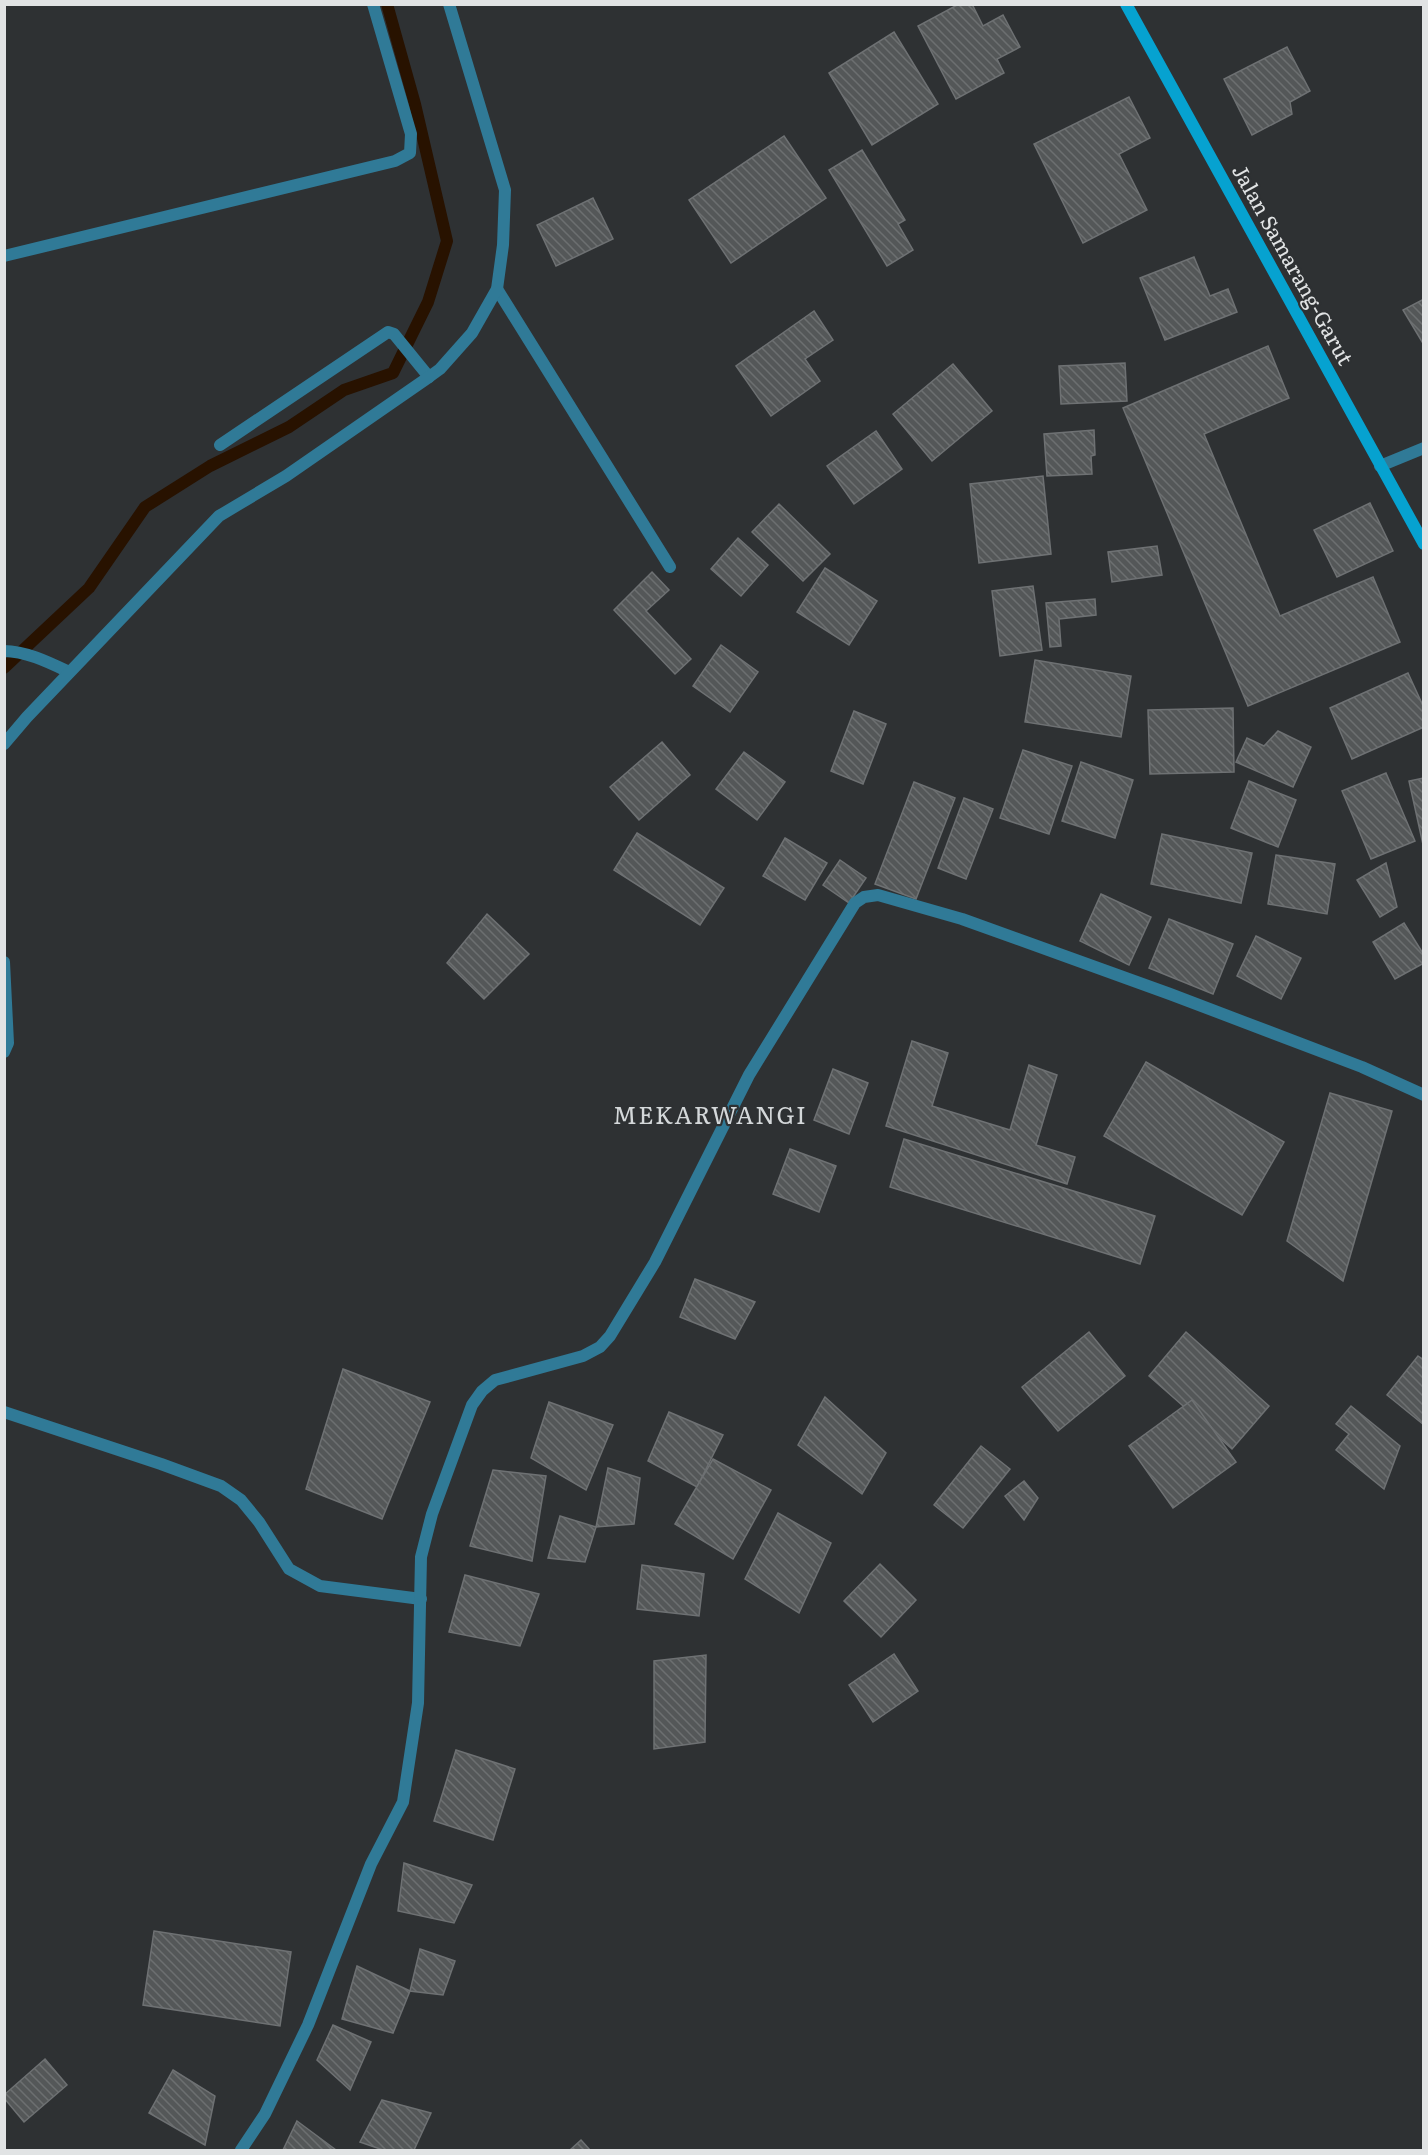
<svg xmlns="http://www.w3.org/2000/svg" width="1428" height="2155" font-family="Literata,serif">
	<defs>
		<pattern id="building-back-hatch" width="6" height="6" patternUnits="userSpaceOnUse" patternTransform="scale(1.5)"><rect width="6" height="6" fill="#545758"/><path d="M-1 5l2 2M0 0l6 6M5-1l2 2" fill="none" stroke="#6c6f70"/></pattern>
	</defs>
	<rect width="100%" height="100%" fill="#2e3133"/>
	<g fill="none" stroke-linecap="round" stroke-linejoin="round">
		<!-- stream -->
		<polyline stroke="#281200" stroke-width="12" points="4,668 89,588 145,507 210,466 289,427 344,390 393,373 428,302 447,241 415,104 387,4"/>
	</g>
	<!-- building -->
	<g fill="url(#building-back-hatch)" stroke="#6e7173" stroke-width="1.5">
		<polygon points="959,4 972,4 983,26 1003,15 1020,47 997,59 1004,73 956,99 918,26"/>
		<polygon points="894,32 938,104 872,145 829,73"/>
		<polygon points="1287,47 1310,91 1290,102 1292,114 1252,135 1224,79"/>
		<polygon points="1129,97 1150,138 1119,154 1147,210 1083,243 1034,144"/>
		<polygon points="784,136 826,198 731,263 689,200"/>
		<polygon points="862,150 905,220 898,224 913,250 887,266 829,170"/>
		<polygon points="593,198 613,239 556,266 537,225"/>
		<polygon points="1194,257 1210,296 1228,289 1237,312 1165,340 1140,278"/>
		<polygon points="1424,299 1424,345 1403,310"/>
		<polygon points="814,311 833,340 805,359 820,381 771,416 736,366"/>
		<polygon points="1268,346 1289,398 1204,434 1280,616 1373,577 1400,642 1248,706 1123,408"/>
		<polygon points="1125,363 1127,401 1061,404 1059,366"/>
		<polygon points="953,364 992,411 932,461 893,414"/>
		<polygon points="1094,430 1095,455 1091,456 1092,474 1047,476 1044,434"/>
		<polygon points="876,431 902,469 854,504 827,466"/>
		<polygon points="1043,476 1051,554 979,563 970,484"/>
		<polygon points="1370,503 1393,551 1337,577 1314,530"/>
		<polygon points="779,504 830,554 803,581 752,532"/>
		<polygon points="738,538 768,565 741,596 711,569"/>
		<polygon points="1157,546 1162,575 1112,582 1108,552"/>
		<polygon points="825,568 877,601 849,645 797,612"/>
		<polygon points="652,572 669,590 646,611 691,659 675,674 614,610"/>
		<polygon points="1033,586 1042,650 1000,656 992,591"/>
		<polygon points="1095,599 1096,615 1059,619 1061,646 1050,647 1046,603"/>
		<polygon points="721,645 758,672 730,712 693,686"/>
		<polygon points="1035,660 1131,676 1121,737 1025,722"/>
		<polygon points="1408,673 1424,708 1424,727 1352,759 1330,708"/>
		<polygon points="1233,708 1234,772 1150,774 1148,710"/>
		<polygon points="854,711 886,724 863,784 831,771"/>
		<polygon points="1278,731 1311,747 1293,787 1236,762 1247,738 1264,746"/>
		<polygon points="662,742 690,775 639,820 610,787"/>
		<polygon points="1023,750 1072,766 1049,834 1000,818"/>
		<polygon points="744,752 785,782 757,820 716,789"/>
		<polygon points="1081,762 1133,780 1115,838 1062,821"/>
		<polygon points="1386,773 1415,841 1371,859 1342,791"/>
		<polygon points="1424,778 1424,849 1409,781"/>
		<polygon points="1249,781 1296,800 1278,847 1231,828"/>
		<polygon points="914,782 955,798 916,899 875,884"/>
		<polygon points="964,798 993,809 966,879 938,868"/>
		<polygon points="637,833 724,888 700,925 614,870"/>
		<polygon points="1162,834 1252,853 1241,903 1151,884"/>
		<polygon points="785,838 827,863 805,900 763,876"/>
		<polygon points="1276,855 1335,864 1327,914 1268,904"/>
		<polygon points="840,860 866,878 849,903 823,885"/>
		<polygon points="1386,863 1397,907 1380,917 1357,880"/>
		<polygon points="1101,894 1151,917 1129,965 1080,941"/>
		<polygon points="487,914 529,954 484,999 447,963"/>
		<polygon points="1169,919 1233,944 1213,994 1149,968"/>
		<polygon points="1404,923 1424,955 1424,963 1395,979 1373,942"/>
		<polygon points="1256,936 1301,958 1281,999 1237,976"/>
		<polygon points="912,1041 948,1053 932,1106 1010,1130 1029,1065 1057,1075 1036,1145 1075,1157 1067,1184 886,1126"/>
		<polygon points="1146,1062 1284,1142 1242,1215 1104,1136"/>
		<polygon points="833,1069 868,1083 849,1134 814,1120"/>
		<polygon points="1330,1093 1392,1111 1343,1281 1287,1241"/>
		<polygon points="904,1139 1155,1216 1140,1264 890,1187"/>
		<polygon points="790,1149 836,1166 819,1212 773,1194"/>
		<polygon points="695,1279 755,1302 735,1339 680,1317"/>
		<polygon points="1089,1332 1125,1376 1058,1431 1022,1387"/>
		<polygon points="1186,1332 1269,1406 1232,1449 1149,1376"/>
		<polygon points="1418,1356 1424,1360 1424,1425 1387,1395"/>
		<polygon points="343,1369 430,1402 382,1519 306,1489"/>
		<polygon points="825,1397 886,1453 862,1494 798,1445"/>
		<polygon points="1192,1400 1236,1462 1173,1508 1129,1446"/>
		<polygon points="549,1402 613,1425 586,1490 531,1458"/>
		<polygon points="1351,1406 1400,1446 1384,1489 1336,1450 1349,1434 1336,1424"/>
		<polygon points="669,1412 723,1435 697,1487 648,1461"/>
		<polygon points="981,1446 1010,1469 963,1528 934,1505"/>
		<polygon points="713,1459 771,1490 733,1559 675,1524"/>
		<polygon points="608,1468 640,1478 634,1524 596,1527"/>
		<polygon points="493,1470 546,1476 532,1561 470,1546"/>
		<polygon points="1024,1481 1038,1498 1024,1520 1005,1496"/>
		<polygon points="778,1513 831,1543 799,1613 745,1579"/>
		<polygon points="560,1516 596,1527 585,1562 548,1558"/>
		<polygon points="880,1564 916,1600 881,1637 844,1601"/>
		<polygon points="642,1565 704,1574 699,1616 637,1609"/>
		<polygon points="465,1575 539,1594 520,1646 449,1632"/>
		<polygon points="894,1654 918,1691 873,1722 849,1685"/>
		<polygon points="706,1655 705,1742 654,1749 654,1661"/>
		<polygon points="456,1750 515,1769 493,1840 434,1821"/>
		<polygon points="404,1863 472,1885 454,1923 398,1911"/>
		<polygon points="154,1931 291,1952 280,2026 143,2005"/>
		<polygon points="420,1949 455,1961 443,1995 410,1991"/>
		<polygon points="357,1966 410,1991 393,2033 342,2019"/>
		<polygon points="333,2025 371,2042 350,2090 317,2060"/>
		<polygon points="45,2059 67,2085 24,2122 4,2098 4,2095"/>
		<polygon points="173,2070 215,2096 205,2145 149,2113"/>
		<polygon points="382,2100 431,2113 414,2150 383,2150 360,2142"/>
		<polygon points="297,2121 336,2150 283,2150"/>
		<polygon points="581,2140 590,2150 570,2150"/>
	</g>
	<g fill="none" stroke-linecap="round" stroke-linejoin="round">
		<!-- street -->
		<g stroke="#307a97" stroke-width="12">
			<polyline points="4,256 395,161 410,153 411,134 373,4"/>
			<polyline points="497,289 670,567"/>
			<polyline points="220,445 388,332 394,334 429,377"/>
			<polyline points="1380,466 1424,448"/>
			<path d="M4,651c22,0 46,12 65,21"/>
			<polyline points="4,744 27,717 219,516 286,476 429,377 440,369 472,333 497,289 503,245 505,190 449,4"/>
			<polyline points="4,962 8,1043 4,1052"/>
			<polyline points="4,1412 161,1464 221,1486 241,1500 259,1522 289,1569 320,1586 421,1599"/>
			<polyline points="241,2150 265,2114 308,2025 371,1864 403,1802 418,1703 421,1557 432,1514 472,1405 482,1391 495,1380 583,1356 600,1347 610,1336 655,1262 749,1075 855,903 864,897 878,895 962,919 1170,994 1362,1067 1424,1095"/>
		</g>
		<!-- secondary -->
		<polyline stroke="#06a2d0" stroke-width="12" points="1126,4 1424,544"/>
	</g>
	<g text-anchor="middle" stroke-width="4.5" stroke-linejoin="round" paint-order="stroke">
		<!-- street labels -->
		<g font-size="21" fill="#e1e3e4" stroke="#2e3133">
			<text transform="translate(1292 265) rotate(61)" y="7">Jalan Samarang-Garut</text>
		</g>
		<!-- quarter labels -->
		<g font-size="24" letter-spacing="1.5" fill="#d4d8da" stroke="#2e3133">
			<text x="710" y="1124">MEKARWANGI</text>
		</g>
	</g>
	<!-- border -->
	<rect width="1428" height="2155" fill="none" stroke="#e1e3e4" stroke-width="12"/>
</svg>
